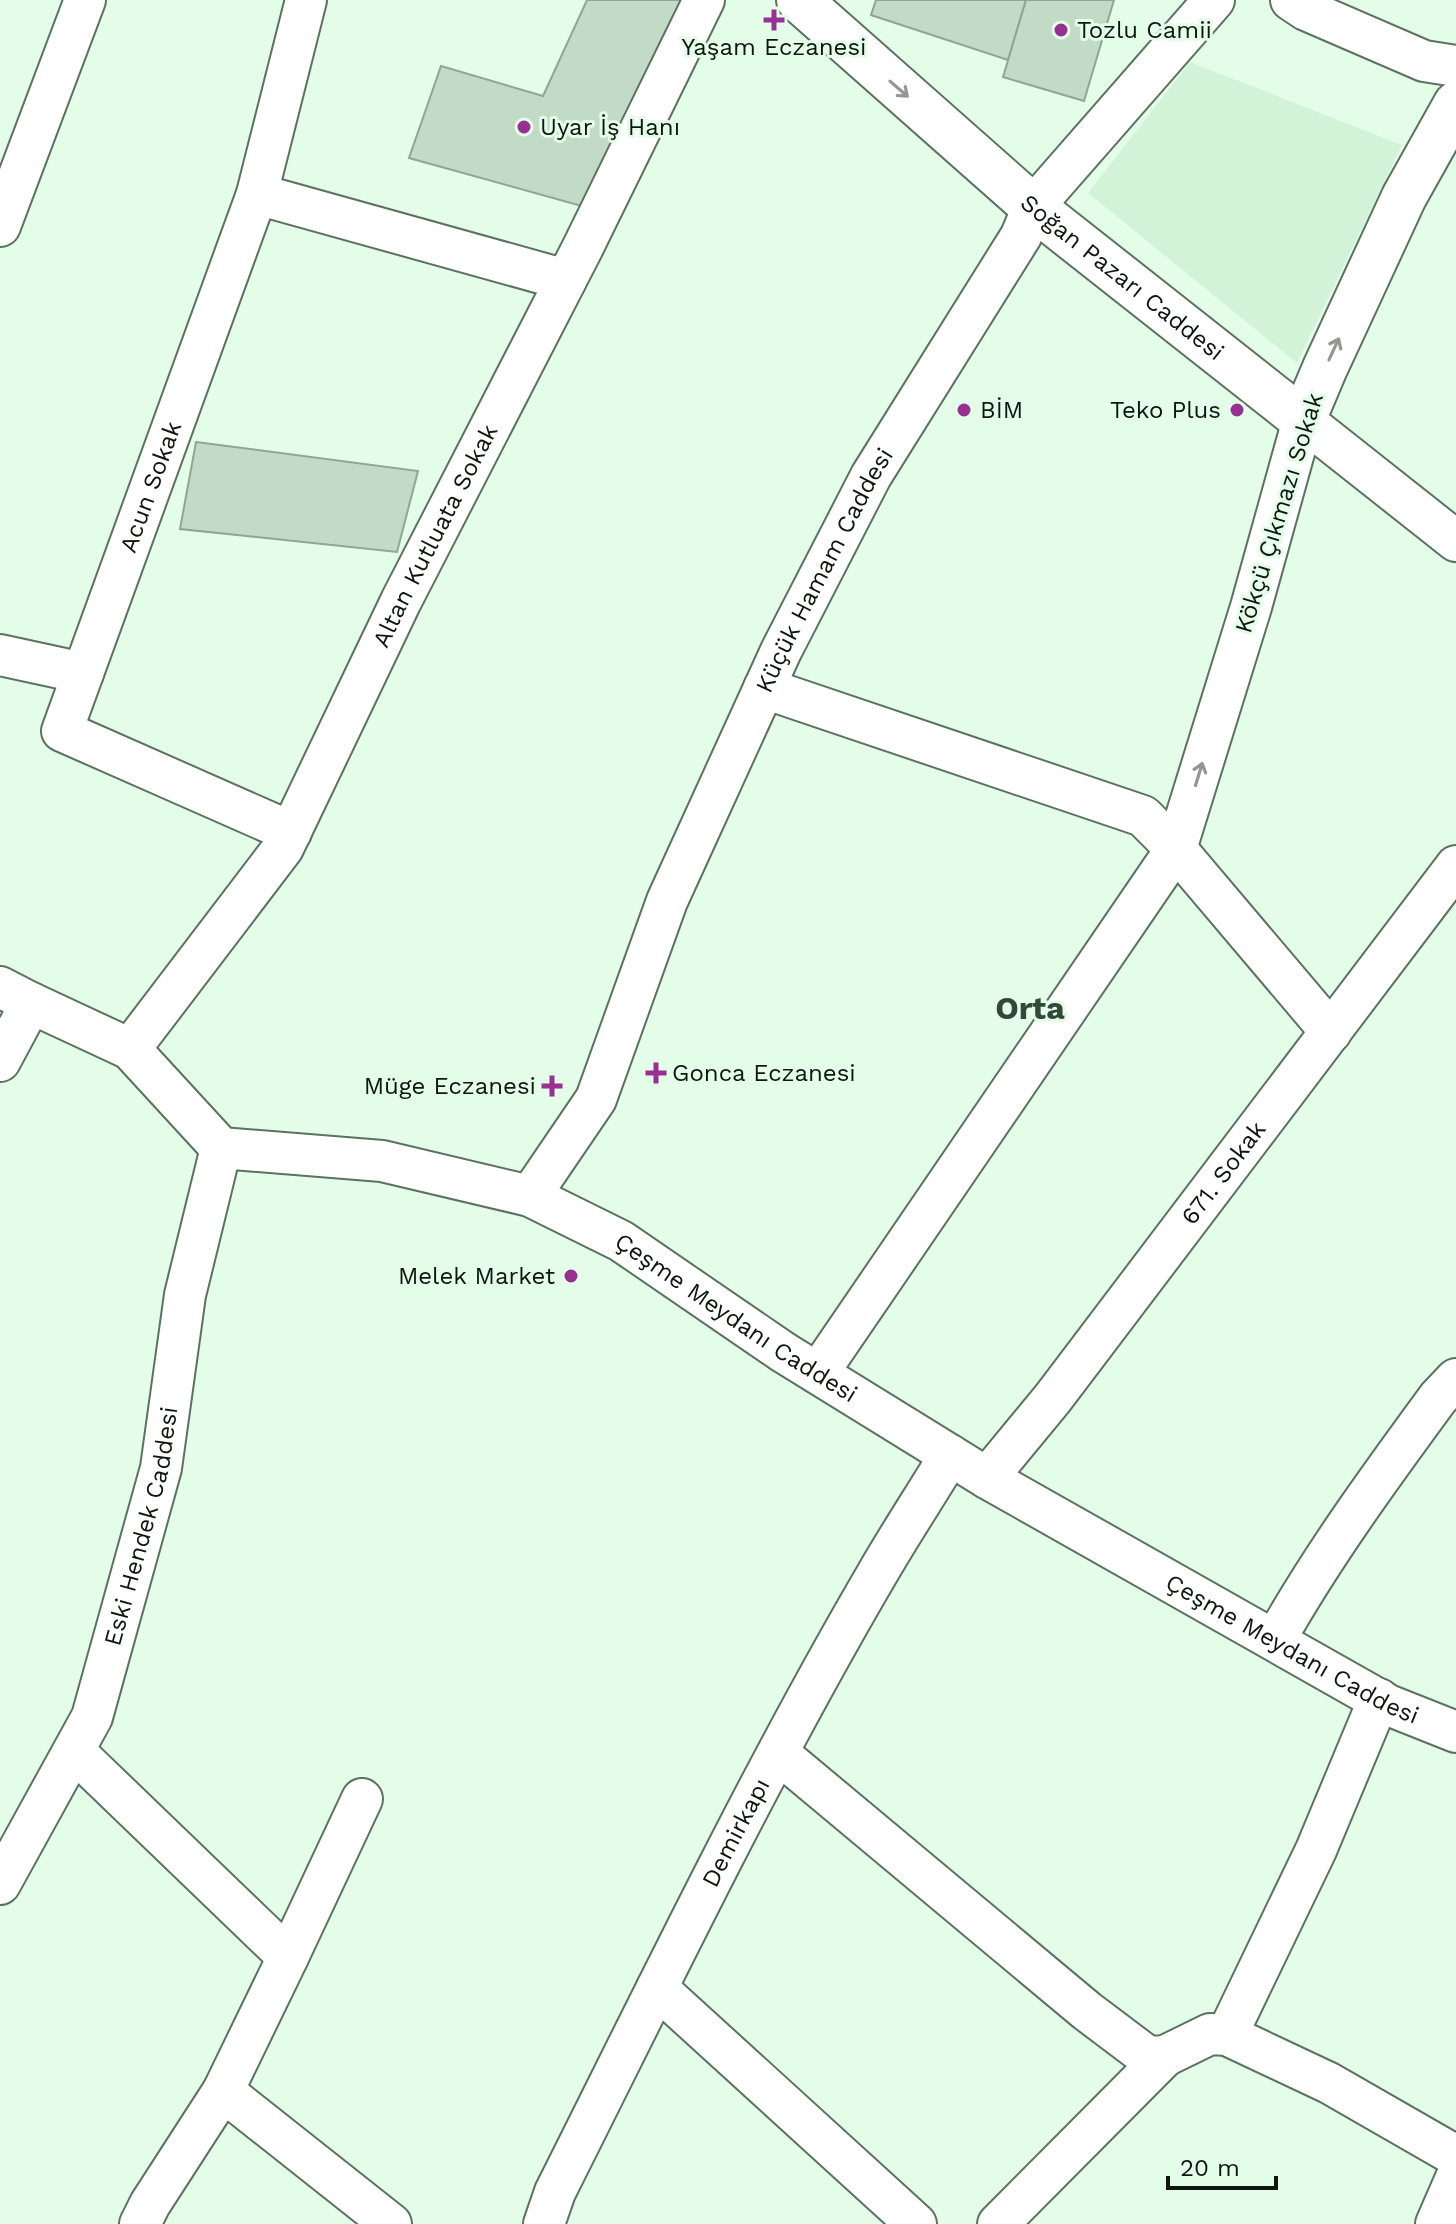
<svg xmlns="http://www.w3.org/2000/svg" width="1456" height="2224" font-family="'Work Sans',sans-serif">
	<rect width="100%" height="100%" fill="#e4fde8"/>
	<!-- built -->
	<polygon fill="#d3f3d9" points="1190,62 1402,145 1297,363 1088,193"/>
	<!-- building -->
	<g fill="#c2dbc7" stroke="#8ea692" stroke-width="2">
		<polygon points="587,0 692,0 589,208 409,158 441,66 543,96"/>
		<polygon points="876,0 1026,0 1008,60 871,15"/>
		<polygon points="1026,0 1114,0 1084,101 1003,77"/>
		<polygon points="196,442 418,471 397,552 180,529"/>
	</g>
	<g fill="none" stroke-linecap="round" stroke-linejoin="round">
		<!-- street casing -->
		<g stroke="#5b725f" stroke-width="44">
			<g id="street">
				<polyline points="1291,0 1306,10 1424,61 1456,66"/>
				<polyline points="257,194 566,280"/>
				<polyline points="0,226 85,0"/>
				<polyline points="0,655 83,673"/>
				<polyline points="764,688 1143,816 1176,849 1331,1032"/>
				<path id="s1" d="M291,832l-229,-101 195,-537 49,-194"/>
				<path id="s2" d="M0,987l31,16 99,46 91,99 161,13 148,35 91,45 162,111 204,126 401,227 68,27"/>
				<path id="s3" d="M130,1049l153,-201 118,-247 182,-354 121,-247"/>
				<polyline points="0,1061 31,1003"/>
				<path id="s4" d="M530,1196l66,-97 71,-198 114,-250 90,-175 150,-240 12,-29 181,-207"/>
				<polyline points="818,1373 1176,849 1251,607 1303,420 1456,541"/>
				<path id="s5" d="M987,1478l66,-80 403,-532"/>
				<path d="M1275,1640c48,-85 105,-163 163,-242l18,-19"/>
				<polyline points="74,1751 288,1957 223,2091"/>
				<polyline points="778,1753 1087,2011 1148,2057 1165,2056 1210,2034 1227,2035 1329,2083 1456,2156"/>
				<path id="s6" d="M0,1884l92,-167 69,-249 24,-173 36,-147"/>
				<polyline points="288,1957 362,1799"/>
				<polyline points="657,1988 916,2224"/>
				<polyline points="1227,2035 1316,1850 1379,1699"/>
				<polyline points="140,2224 150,2204 223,2091 391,2224"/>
				<path id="s7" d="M544,2224l11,-32c104,-207 205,-418 322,-618 23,-40 49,-79 73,-119"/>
				<polyline points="998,2224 1165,2056"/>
				<polyline points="1436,2224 1456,2178"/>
			</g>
		</g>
		<!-- secondary casing -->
		<g stroke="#5b725f" stroke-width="48">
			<g id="secondary">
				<path id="s8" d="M799,0l234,207 270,213 22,-52 79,-171 52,-93"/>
			</g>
		</g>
		<!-- street -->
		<use href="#street" stroke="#fff" stroke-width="40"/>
		<!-- secondary -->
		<use href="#secondary" stroke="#fff" stroke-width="44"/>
	</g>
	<!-- one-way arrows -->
	<defs><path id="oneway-shaft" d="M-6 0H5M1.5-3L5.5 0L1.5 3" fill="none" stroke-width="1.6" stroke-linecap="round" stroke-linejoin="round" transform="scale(2)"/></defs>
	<g stroke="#939693">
		<use href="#oneway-shaft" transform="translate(899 89) rotate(41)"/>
		<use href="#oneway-shaft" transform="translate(1334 349) rotate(-65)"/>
		<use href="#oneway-shaft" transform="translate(1199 774) rotate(-73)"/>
	</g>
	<!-- markers -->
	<g fill="#982f92" stroke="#e4fde8" stroke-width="3">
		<path d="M770 8h8v8h8v8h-8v8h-8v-8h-8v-8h8z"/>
		<circle cx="1061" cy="30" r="8"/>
		<circle cx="524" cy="127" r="8"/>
		<circle cx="964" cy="410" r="8"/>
		<circle cx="1237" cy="410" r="8"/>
		<path d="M652 1061h8v8h8v8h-8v8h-8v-8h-8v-8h8z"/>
		<path d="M548 1074h8v8h8v8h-8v8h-8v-8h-8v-8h8z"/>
		<circle cx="571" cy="1276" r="8"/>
	</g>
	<g text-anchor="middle" stroke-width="6" stroke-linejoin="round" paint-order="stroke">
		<!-- poi labels -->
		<g font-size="24" fill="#0e160f" stroke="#e4fde8" text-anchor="start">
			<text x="1077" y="38">Tozlu Camii</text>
			<text x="774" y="55" text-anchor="middle">Yaşam Eczanesi</text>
			<text x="540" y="135">Uyar İş Hanı</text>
			<text x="980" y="418">BİM</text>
			<text x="1221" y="418" text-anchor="end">Teko Plus</text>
			<text x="672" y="1081">Gonca Eczanesi</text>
			<text x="536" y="1094" text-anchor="end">Müge Eczanesi</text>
			<text x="555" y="1284" text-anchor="end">Melek Market</text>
		</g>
		<!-- street labels -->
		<g font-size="24" fill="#0e160f" stroke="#e4fde8">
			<text dy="8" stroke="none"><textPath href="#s8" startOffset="426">Soğan Pazarı Caddesi</textPath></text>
			<text dy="8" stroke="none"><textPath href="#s1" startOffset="510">Acun Sokak</textPath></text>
			<text transform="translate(1279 513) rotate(-73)" y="8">Kökçü Çıkmazı Sokak</text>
			<text dy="8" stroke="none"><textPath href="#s3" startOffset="600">Altan Kutluata Sokak</textPath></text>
			<text dy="8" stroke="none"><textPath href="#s4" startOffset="694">Küçük Hamam Caddesi</textPath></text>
			<text dy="8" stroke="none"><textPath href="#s5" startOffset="386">671. Sokak</textPath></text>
			<text dy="8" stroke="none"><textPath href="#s2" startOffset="832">Çeşme Meydanı Caddesi</textPath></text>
			<text dy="8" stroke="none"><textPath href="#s6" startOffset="388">Eski Hendek Caddesi</textPath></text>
			<text dy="8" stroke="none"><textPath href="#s2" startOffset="1480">Çeşme Meydanı Caddesi</textPath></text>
			<text dy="8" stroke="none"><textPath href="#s7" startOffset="436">Demirkapı</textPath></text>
		</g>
		<!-- district labels -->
		<g font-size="32" font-weight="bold" fill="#334837" stroke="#e4fde8">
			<text x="1030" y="1019">Orta</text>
		</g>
	</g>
	<!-- scale -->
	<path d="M1168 2176v12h108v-12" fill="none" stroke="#0e160f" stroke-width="4"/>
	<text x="1180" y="2176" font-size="24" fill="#0e160f" stroke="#e4fde8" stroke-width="6" paint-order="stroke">20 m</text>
</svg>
